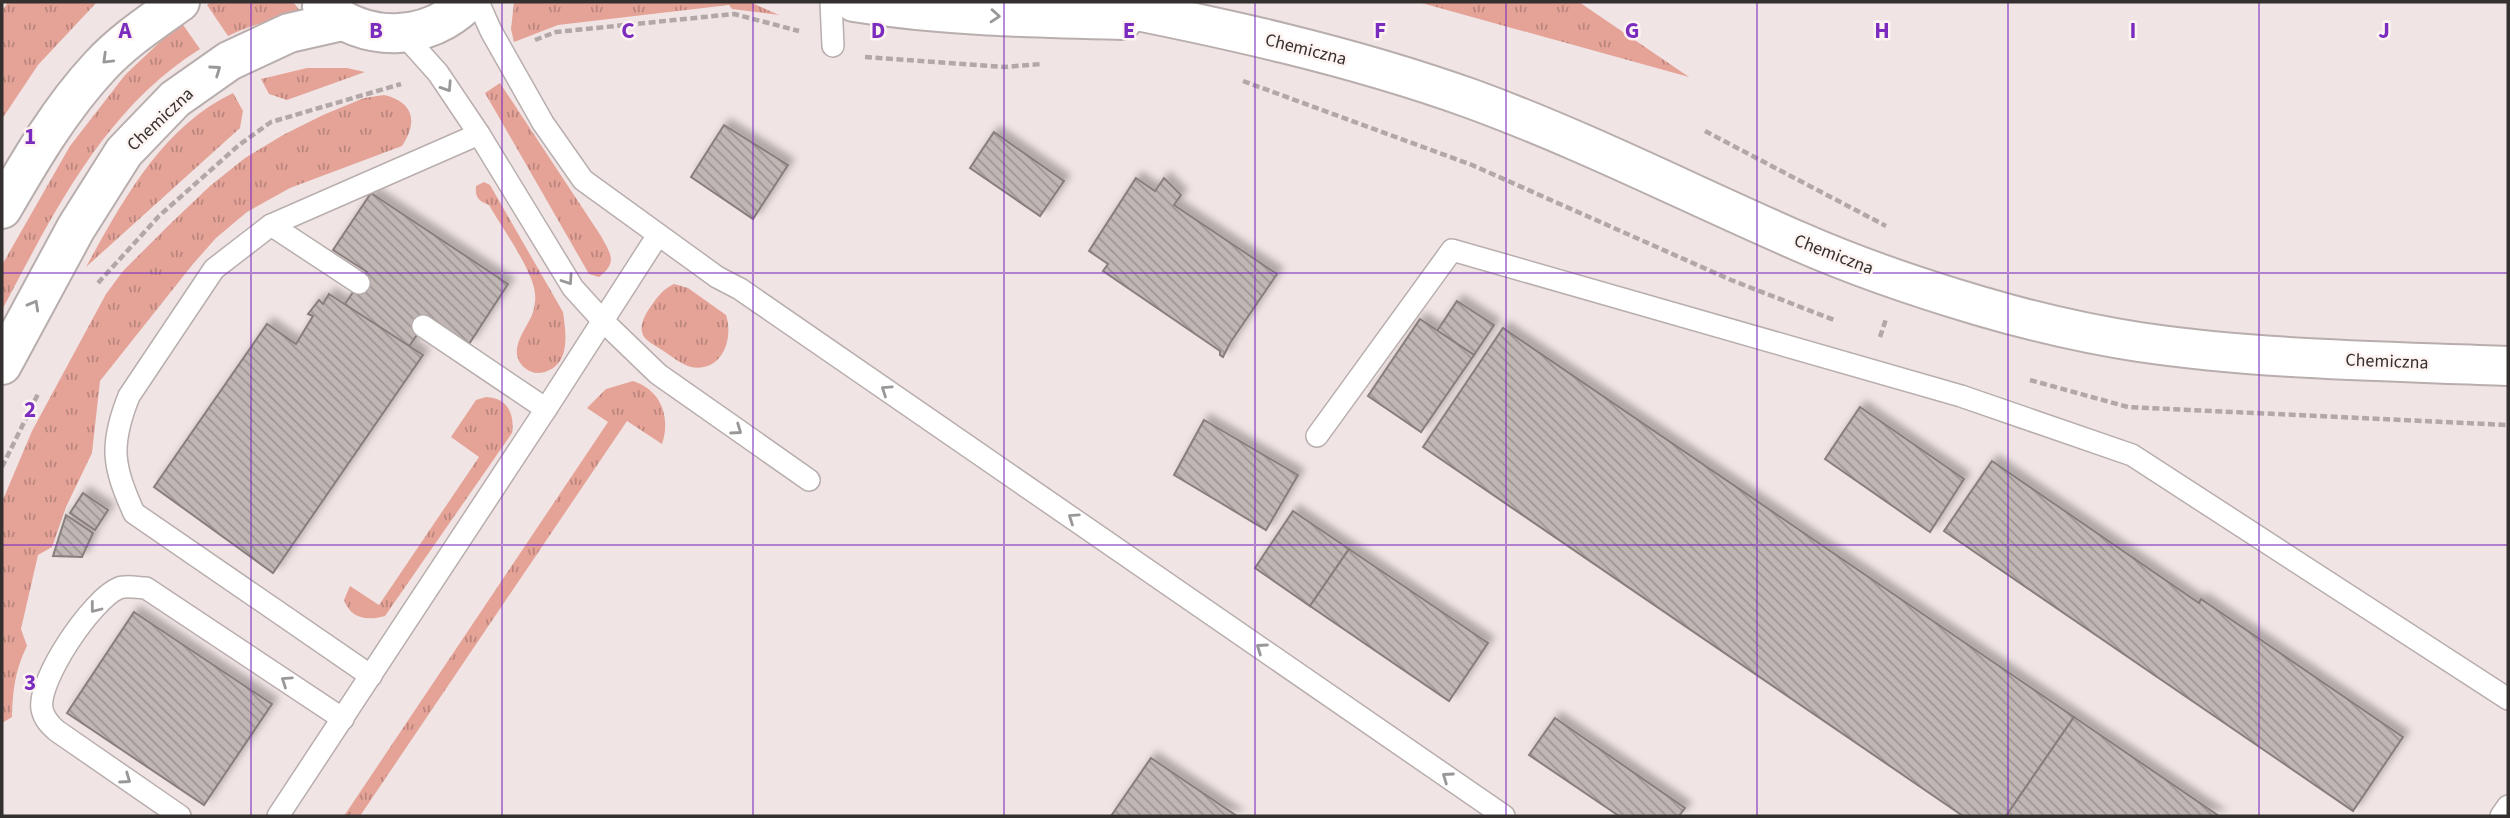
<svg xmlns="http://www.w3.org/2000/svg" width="2510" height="818" font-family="'Source Sans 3',sans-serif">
	<defs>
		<pattern id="grass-tufts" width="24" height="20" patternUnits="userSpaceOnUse" patternTransform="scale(1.75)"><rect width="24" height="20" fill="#e5a398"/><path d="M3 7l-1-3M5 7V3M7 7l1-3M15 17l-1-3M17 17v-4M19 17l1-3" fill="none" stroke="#ba857c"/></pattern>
		<pattern id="building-back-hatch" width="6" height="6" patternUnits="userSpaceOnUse" patternTransform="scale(1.75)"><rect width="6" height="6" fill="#c0b7b5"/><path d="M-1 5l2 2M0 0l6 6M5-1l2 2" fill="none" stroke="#9d9594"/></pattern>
		<filter id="shadow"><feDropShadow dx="6" dy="-6" stdDeviation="3.5" flood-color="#0004"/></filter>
	</defs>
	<rect width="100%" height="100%" fill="#f0e5e4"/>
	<!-- grass -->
	<g fill="url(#grass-tufts)">
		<polygon points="8,2 97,2 38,65 2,119 2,11"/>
		<path d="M211,2h82l12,15c-27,0 -52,7 -77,19l-21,-31z"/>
		<polygon points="514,2 750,2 779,15 732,9 729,5 558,25 514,42 511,29"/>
		<polygon points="1418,2 1579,2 1689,77"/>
		<path d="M181,22l19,27c-96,60 -146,163 -198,261v-45l68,-119 55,-71z"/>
		<polygon points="307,68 347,68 365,72 287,100 269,94 261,79"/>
		<path d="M500,83l101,153c10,19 17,26 -2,41l-10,-3 -104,-181z"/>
		<path d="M233,93l10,18 -3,17 -154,139c37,-67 76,-140 147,-174z"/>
		<path d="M384,95c30,7 34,27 18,51l-112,42 -43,24 -31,26 -23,26 -93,117 -8,72 -26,54 -14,40 -14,8 -17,74 6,17c-12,24 -14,44 -15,71l-10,6v-221l30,-71 74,-137 17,-23 46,-46 41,-39 35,-28 38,-23 40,-20 41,-17z"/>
		<path d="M484,182l6,3 73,127c3,21 8,52 -18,60 -7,2 -14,1 -20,-4 -19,-16 0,-37 7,-53 2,-5 4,-15 3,-21 -1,-22 -34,-68 -46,-89 -11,-4 -14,-8 -13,-19z"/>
		<path d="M674,284l14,4 38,27c8,24 -4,58 -35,52 -10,-3 -20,-11 -29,-17 -7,-5 -18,-9 -20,-18 -2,-9 4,-19 9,-26 7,-10 12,-17 23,-22z"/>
		<path d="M633,381c28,9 38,36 29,63l-35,-23 -267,395h-16l264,-394 -21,-14 19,-19z"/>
		<path d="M486,397c21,1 29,16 26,36l-127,183c-18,5 -34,3 -41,-16l6,-14 29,19 100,-148 -28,-20 25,-37z"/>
	</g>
	<!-- building -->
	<g fill="url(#building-back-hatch)" stroke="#887f7d" stroke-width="2" filter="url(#shadow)">
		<polygon points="724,125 788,165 753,219 691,177"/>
		<polygon points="994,132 1064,181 1040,216 970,168"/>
		<polygon points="1136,178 1155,191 1164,178 1181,195 1174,205 1277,274 1230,343 1223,357 1220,355 1220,351 1103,271 1108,264 1089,251"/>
		<polygon points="371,193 508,284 469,344 429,317 404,354 340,311 367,272 333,250"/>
		<polygon points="329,294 423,355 273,573 154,487 267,324 296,344 313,316 308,314 319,300 323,304"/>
		<polygon points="1457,301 1494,325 1474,355 1437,331"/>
		<polygon points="1420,319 1474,355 1421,432 1368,396"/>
		<polygon points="1503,328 2074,717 2006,816 1963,816 1423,447"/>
		<polygon points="1860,407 1964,479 1930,532 1825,459"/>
		<polygon points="1204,420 1298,475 1266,530 1174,475"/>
		<polygon points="1992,461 2199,603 2201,599 2403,737 2353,811 1944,531"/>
		<polygon points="83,493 108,510 95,530 70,513"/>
		<polygon points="1293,511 1349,549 1310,606 1255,568"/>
		<polygon points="66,515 93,533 82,557 53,556"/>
		<polygon points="1349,549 1488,643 1449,701 1310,606"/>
		<polygon points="134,612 272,704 204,805 67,713"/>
		<polygon points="2074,717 2219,816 2006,816"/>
		<polygon points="1555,718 1685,808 1679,816 1619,816 1529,755"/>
		<polygon points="1151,758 1237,816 1111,816"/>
	</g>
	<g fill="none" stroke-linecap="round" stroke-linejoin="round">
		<!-- lane casing -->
		<g stroke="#b8aead" stroke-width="24">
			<g id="lane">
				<polyline points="478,2 491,31 543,123 583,180 717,277 740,289 1504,816"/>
				<polyline points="831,2 833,46"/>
				<polyline points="404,35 438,73 479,134 573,288 603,321 658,374 809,480"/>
				<path d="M271,225l-57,44 -85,127c-20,50 -16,70 5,117l237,163"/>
				<polyline points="359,283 271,225 479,134"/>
				<polyline points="423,326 546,409 658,235"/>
				<polyline points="1317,436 1452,250 1961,396 2132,455 2508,699"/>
				<path d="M180,816l-123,-85c-7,-6 -13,-12 -15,-22 -5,-29 51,-111 77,-121 8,-3 19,0 27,0l197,131"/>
				<polyline points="278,816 546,409"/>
				<polyline points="2501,816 2508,806"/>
			</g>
		</g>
		<!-- street casing -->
		<g stroke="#b8aead" stroke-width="42">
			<g id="street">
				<path d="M854,2c89,14 179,16 269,18"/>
				<path d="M1092,2c129,25 257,53 380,97 112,41 218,95 326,142 59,26 121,47 182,65 51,15 106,28 159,36 122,18 246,19 369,24"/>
				<path d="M322,6c44,37 104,37 146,-4"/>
				<path d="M2,209c29,-50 58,-100 98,-143 23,-25 52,-44 80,-64"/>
				<polyline points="2,365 76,228 124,152 175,99 229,61 289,33 342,21"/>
			</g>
		</g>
		<!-- path -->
		<g stroke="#b1a8a7" stroke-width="4.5" stroke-dasharray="7 3.5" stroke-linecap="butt">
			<polyline points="535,40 556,32 734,14 799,31"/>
			<polyline points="865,57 1004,67 1041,64"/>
			<polyline points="1243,81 1472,165 1731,280 1834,320"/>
			<polyline points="1705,131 1886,226"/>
			<polyline points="98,283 159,216 239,145 271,122 401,84"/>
			<polyline points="1880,337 1886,319"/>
			<polyline points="2030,380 2128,407 2508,425"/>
			<polyline points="2,467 39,392"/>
		</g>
		<!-- lane -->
		<use href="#lane" stroke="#fff" stroke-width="21"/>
		<!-- street -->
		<use href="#street" stroke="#fff" stroke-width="38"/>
	</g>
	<!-- one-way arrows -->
	<defs><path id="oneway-chevron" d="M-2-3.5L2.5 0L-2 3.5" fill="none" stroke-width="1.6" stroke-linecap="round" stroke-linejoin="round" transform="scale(1.75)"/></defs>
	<g stroke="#9a9897">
		<use href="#oneway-chevron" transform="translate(995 16) rotate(4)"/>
		<use href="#oneway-chevron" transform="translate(107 59) rotate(136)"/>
		<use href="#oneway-chevron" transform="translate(216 70) rotate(-35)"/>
		<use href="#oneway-chevron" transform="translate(447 87) rotate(57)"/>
		<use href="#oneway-chevron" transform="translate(568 280) rotate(56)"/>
		<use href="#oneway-chevron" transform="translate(34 305) rotate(-61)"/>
		<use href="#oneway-chevron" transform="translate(886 390) rotate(-146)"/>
		<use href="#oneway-chevron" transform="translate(737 430) rotate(35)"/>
		<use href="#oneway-chevron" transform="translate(1073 518) rotate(-146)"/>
		<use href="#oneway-chevron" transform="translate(95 608) rotate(128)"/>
		<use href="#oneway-chevron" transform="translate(1261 648) rotate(-145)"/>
		<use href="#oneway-chevron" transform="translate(286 681) rotate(-146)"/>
		<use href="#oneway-chevron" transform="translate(1447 777) rotate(-145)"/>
		<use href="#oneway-chevron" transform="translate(126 779) rotate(35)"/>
	</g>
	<!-- grid -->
	<path fill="none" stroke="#7b2cbf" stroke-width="2" stroke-opacity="0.55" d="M251,2v814M502,2v814M753,2v814M1004,2v814M1255,2v814M1506,2v814M1757,2v814M2008,2v814M2259,2v814M2,273h2506M2,545h2506"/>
	<g text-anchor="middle" stroke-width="5" stroke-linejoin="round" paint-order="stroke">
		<!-- street labels -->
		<g font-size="18" fill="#34302f" stroke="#fdf3f1">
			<text transform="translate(1306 49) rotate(14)" y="6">Chemiczna</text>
			<text transform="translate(160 119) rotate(-43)" y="6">Chemiczna</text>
			<text transform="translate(1834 254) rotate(21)" y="6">Chemiczna</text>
			<text transform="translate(2387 361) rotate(2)" y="6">Chemiczna</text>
		</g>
	</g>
	<g font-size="23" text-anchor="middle" font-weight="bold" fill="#7b2cbf" stroke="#fdf3f1" stroke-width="5" stroke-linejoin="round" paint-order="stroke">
		<text x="125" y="38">A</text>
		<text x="376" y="38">B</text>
		<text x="628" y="38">C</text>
		<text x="878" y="38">D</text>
		<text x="1129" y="38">E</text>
		<text x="1380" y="38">F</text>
		<text x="1632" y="38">G</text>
		<text x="1882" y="38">H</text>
		<text x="2133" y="38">I</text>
		<text x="2384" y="38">J</text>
		<text x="30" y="144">1</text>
		<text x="30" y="417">2</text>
		<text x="30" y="690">3</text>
	</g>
	<!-- border -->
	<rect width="2510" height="818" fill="none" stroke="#34302f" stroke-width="7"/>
</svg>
